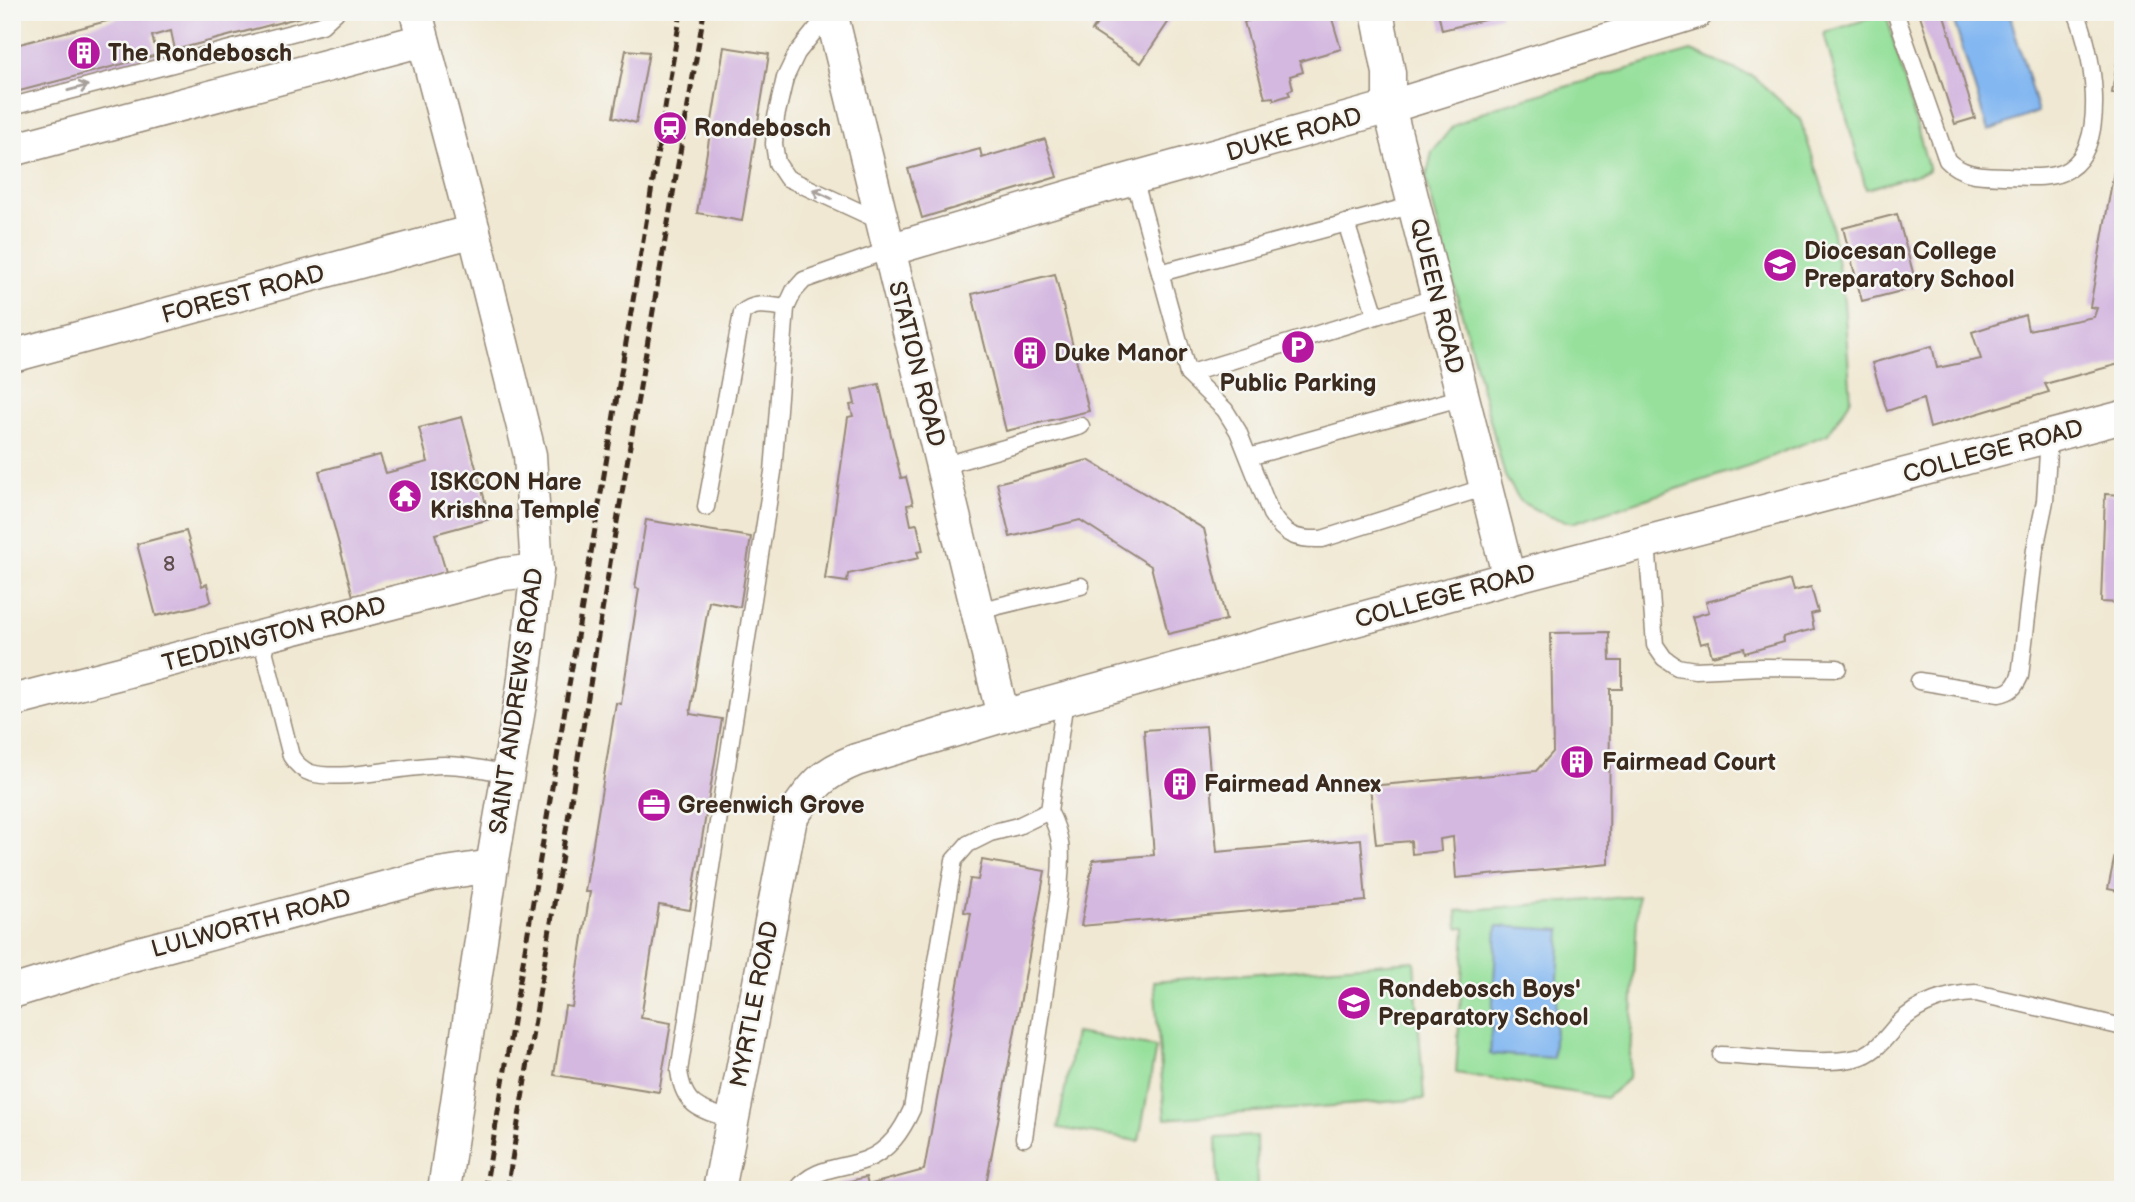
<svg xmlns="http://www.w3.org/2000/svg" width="2135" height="1202" font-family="'Balsamiq Sans',sans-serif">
	<rect width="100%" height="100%" fill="#f6f6f2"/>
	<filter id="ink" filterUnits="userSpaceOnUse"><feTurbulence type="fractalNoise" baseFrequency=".0143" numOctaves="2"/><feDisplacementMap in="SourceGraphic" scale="14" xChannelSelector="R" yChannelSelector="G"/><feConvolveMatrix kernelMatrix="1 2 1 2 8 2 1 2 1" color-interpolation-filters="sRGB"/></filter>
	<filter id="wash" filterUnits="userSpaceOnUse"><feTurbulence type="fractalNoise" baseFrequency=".00686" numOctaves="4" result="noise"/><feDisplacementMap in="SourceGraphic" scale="28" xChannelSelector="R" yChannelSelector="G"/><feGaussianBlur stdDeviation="1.57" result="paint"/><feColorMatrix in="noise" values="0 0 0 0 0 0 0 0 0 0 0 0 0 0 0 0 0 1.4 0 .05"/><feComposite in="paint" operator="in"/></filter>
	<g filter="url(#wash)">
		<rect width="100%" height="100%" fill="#f0e8d2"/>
		<!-- green -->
		<g fill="#96e09b" stroke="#68855c" stroke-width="2">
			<polygon points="1886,13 1929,171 1866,189 1824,33"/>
			<polygon points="1691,51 1754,77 1800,119 1828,204 1844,302 1851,399 1828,434 1750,465 1572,523 1548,516 1521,502 1505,476 1426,179 1432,152 1453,126 1495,107"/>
			<polygon points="1638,896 1629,1078 1606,1098 1456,1073 1465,928 1458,928 1457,911"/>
			<polygon points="1414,961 1424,1099 1165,1119 1154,981"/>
			<polygon points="1075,1033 1156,1047 1139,1141 1058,1128"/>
			<polygon points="1256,1136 1257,1190 1218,1190 1216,1138"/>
		</g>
		<!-- water -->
		<g fill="#83b7f1" stroke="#5f7088" stroke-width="2">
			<polygon points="1951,12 2009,12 2038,112 1988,131"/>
			<polygon points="1497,926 1561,930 1553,1058 1490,1054"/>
		</g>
		<g id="blocks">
			<!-- building -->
			<g fill="#d4b8e0">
				<polygon points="141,12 316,12 316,13 175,50 171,31 163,33 152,36 157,55 12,93 12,46"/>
				<polygon points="1105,12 1175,12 1141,63 1092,31"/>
				<polygon points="1279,12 1330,12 1341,49 1300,61 1303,72 1290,76 1293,89 1288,91 1290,95 1274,100 1273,97 1265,98 1244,22"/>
				<polygon points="1438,12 1500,12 1501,16 1442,30"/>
				<polygon points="1919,12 1943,12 1975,118 1955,124"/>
				<polygon points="2121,37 2123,37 2123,95 2112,93"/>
				<polygon points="724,47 769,54 742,221 697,213"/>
				<polygon points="626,50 649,52 636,123 613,117"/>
				<polygon points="2121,131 2123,363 2045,384 2049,392 1930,428 1923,399 1887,411 1872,363 1932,346 1937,368 1981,359 1972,332 2025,315 2028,330 2094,317 2097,308 2090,307"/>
				<polygon points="1045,139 1057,177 922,218 908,169 980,149 982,158"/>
				<polygon points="1897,214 1917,287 1862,301 1843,228"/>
				<polygon points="1055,274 1089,411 1006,431 972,294"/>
				<polygon points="879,384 901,478 906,477 913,504 907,505 911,525 917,524 923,551 917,552 919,558 848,574 847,582 825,579 848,417 853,416 850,405 855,404 852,390"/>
				<polygon points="462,417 490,519 435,534 446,572 353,596 319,471 380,455 386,473 428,462 419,428"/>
				<polygon points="1088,460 1204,529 1226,620 1168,634 1151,566 1080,520 1010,537 997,483"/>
				<polygon points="2105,494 2123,495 2123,603 2101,602"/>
				<polygon points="646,520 751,537 740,607 709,601 690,714 722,719 690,910 659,905 641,1018 671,1023 659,1092 554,1075 565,1006 572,1007 590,892 585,892 616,703 621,704 639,589 635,588"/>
				<polygon points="186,531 202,586 207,584 211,601 206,604 156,616 137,544"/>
				<polygon points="1790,580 1793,591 1811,587 1818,612 1811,614 1814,629 1783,637 1784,642 1745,653 1744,648 1712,656 1708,642 1700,644 1692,617 1709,612 1706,602"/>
				<polygon points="1609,632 1610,661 1622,661 1622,689 1610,689 1609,864 1456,878 1453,837 1440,839 1441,851 1412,854 1411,841 1376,844 1370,786 1536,771 1553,752 1551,633"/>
				<polygon points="1206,726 1217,852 1361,839 1366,901 1081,926 1093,860 1154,855 1144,730"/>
				<polygon points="2122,820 2123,821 2123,892 2108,889"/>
				<polygon points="982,860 1045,871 985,1190 832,1190 831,1186 866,1177 868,1185 924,1170 971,913 964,912 970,879 978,880"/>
			</g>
		</g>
	</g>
	<g filter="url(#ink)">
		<use href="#blocks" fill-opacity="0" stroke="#968978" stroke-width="2"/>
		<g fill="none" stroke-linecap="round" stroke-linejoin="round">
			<!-- lane casing -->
			<g stroke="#968978" stroke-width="19">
				<g id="lane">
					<polyline points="830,12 797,53 785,78 776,117 774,144 777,163 787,178 882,222"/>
					<path d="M1895,12l52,148c16,17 38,15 60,16 19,1 46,4 62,-7 41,-27 23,-120 7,-157"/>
					<polyline points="12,106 322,25 336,12"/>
					<path d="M1134,178l54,196 37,36 13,21 33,83c14,22 25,26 51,25l164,-52"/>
					<polyline points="1346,223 1376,316"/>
					<polyline points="1160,273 1414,205"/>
					<polyline points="1188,374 1438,297"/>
					<polyline points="1249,457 1463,397"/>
					<polyline points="942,466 1081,426"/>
					<path d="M706,507l36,-194c13,-12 28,-7 44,-5"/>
					<polyline points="1647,542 1655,645 1664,658 1677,667 1695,670 1761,667 1838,668"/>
					<polyline points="978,611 1081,586"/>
					<path d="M261,638l30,118c5,8 11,14 20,17 31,9 97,-8 134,-8 21,0 43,5 64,9"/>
					<path d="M1919,681l80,13c12,-2 16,-7 21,-18l15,-127 10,-48 4,-65"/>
					<path d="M1721,1055c37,2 101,11 135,3 20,-5 29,-20 42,-34 20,-21 50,-30 78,-31l147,34"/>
					<path d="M732,1119c-32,-9 -48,-12 -53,-48l94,-599 13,-164 8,-17 10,-11 85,-30"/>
					<path d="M1024,1138l35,-247c2,-33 6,-49 -10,-80"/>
					<path d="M797,1190c16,-23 44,-21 68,-30 24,-9 37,-29 47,-51l42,-249 14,-16 22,-11 28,-7 31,-15 16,-111"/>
				</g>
			</g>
			<!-- street casing -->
			<g stroke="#968978" stroke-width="35">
				<g id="street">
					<polyline points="416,12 474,231 530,455 537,570 523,686 492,866 444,1190"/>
					<polyline points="831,12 1003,716"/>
					<polyline points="1377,12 1389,73 1389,107 1509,578"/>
					<polyline points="12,150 423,40"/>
					<polyline points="889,250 1102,187 1389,107 1697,12"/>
					<polyline points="12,356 474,231"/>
					<polyline points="12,701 504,574 537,570"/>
					<polyline points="12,992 128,956 432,875 492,866"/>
					<path d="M719,1190l72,-372c22,-31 28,-43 65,-58l147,-44 506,-138 614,-161"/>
				</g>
			</g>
			<!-- lane -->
			<use href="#lane" stroke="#fff" stroke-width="16"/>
			<!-- street -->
			<use href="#street" stroke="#fff" stroke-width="32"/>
			<!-- rail -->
			<g stroke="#3b2a1e" stroke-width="5" stroke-dasharray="10 5" stroke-linecap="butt">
				<polyline points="485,1190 681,12"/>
				<polyline points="507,1190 611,557 704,12"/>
			</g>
		</g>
		<!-- one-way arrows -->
		<defs><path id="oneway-shaft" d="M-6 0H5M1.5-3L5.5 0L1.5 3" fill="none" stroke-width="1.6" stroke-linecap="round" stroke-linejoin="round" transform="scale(1.75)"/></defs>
		<g stroke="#a79f9a">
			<use href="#oneway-shaft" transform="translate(78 88) rotate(-15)"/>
			<use href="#oneway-shaft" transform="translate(822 194) rotate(-155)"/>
		</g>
	</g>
	<!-- icons -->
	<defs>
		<g id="building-disc" transform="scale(1.75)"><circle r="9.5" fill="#b5179e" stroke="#f6f6f2"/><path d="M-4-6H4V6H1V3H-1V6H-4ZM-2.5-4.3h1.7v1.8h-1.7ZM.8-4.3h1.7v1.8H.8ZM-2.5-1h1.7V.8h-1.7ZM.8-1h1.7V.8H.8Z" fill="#fff"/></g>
		<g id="station-disc" transform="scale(1.75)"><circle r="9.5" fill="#b5179e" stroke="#f6f6f2"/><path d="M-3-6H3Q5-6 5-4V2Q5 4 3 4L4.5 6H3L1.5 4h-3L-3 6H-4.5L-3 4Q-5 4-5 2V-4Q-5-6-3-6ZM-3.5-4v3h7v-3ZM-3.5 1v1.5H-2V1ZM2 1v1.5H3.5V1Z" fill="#fff"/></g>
		<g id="school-disc" transform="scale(1.75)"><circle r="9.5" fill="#b5179e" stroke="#f6f6f2"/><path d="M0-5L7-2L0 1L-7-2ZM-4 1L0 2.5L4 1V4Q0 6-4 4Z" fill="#fff"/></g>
		<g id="parking-disc" transform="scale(1.75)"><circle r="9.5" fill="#b5179e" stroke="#f6f6f2"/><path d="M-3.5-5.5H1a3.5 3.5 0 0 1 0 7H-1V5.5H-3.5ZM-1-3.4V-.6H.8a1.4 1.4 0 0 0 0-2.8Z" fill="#fff"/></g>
		<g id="temple-disc" transform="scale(1.75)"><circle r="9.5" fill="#b5179e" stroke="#f6f6f2"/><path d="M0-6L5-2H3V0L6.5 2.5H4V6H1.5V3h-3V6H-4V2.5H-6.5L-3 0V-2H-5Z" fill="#fff"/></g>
		<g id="office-disc" transform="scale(1.75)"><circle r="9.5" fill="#b5179e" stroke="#f6f6f2"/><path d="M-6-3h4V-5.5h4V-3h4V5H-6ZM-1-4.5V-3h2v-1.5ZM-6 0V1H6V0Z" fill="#fff"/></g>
	</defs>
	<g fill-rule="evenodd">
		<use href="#building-disc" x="84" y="53"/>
		<use href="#station-disc" x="670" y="128"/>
		<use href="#school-disc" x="1780" y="265"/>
		<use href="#parking-disc" x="1298" y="347"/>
		<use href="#building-disc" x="1030" y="353"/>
		<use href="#temple-disc" x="405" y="496"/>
		<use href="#building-disc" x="1577" y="762"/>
		<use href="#building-disc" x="1180" y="784"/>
		<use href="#office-disc" x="654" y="805"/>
		<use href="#school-disc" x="1354" y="1003"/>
	</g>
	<g text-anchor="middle" stroke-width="5" stroke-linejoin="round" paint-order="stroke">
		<!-- number labels -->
		<g font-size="21" fill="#614e4e">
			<text x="169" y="571">8</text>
		</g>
		<!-- poi labels -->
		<g font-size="24" font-weight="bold" fill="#3b2a1e" stroke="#f6f6f2" text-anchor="start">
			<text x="108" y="61">The Rondebosch</text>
			<text x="694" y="136">Rondebosch</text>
			<text x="1804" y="259">Diocesan College<tspan x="1804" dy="28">Preparatory School</tspan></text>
			<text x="1054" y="361">Duke Manor</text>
			<text x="1298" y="391" text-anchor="middle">Public Parking</text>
			<text x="430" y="490">ISKCON Hare<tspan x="430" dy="28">Krishna Temple</tspan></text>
			<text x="1602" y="770">Fairmead Court</text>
			<text x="1204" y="792">Fairmead Annex</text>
			<text x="678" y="813">Greenwich Grove</text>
			<text x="1378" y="997">Rondebosch Boys'<tspan x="1378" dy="28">Preparatory School</tspan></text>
		</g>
		<!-- street labels -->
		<g font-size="24" fill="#3b2a1e" stroke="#f6f6f2">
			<text transform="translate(1294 134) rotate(-16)" y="8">DUKE ROAD</text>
			<text transform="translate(243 294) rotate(-15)" y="8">FOREST ROAD</text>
			<text transform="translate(1437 296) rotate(76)" y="8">QUEEN ROAD</text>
			<text transform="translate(917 364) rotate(76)" y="8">STATION ROAD</text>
			<text transform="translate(1993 451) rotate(-15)" y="8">COLLEGE ROAD</text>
			<text transform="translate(1445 596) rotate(-15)" y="8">COLLEGE ROAD</text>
			<text transform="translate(274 634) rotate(-15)" y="8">TEDDINGTON ROAD</text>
			<text transform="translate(516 701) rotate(-82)" y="8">SAINT ANDREWS ROAD</text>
			<text transform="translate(251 923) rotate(-15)" y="8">LULWORTH ROAD</text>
			<text transform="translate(754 1004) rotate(-79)" y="8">MYRTLE ROAD</text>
		</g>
	</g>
	<!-- margin -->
	<rect width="2135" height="1202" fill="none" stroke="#f6f6f2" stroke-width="42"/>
</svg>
